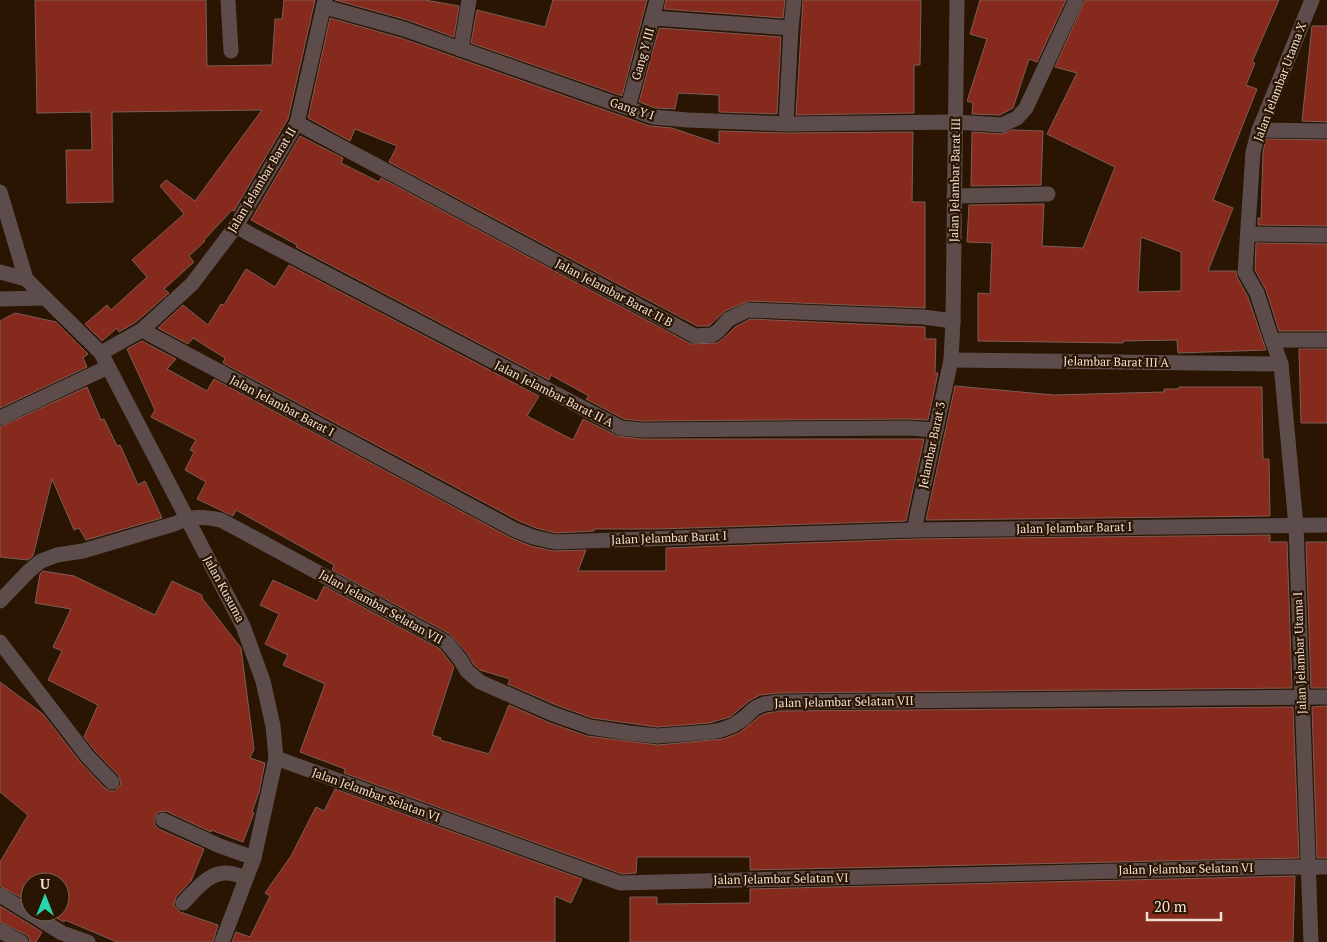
<svg xmlns="http://www.w3.org/2000/svg" width="1327" height="942" font-family="'PT Serif',serif">
	<rect width="100%" height="100%" fill="#2a1503"/>
	<!-- building -->
	<g fill="#852a1c" stroke="#7f5d57" fill-rule="evenodd">
		<polygon points="35,0 206,0 207,66 272,65 275,19 282,19 284,0 315,0 288,119 234,211 232,210 204,240 205,241 189,256 194,262 164,289 169,293 136,322 119,332 117,328 102,341 85,324 107,305 111,310 147,277 132,260 184,214 160,186 166,180 195,201 262,110 112,112 113,202 67,203 66,150 92,150 91,112 37,113"/>
		<polygon points="335,0 425,0 459,6 454,37 407,20"/>
		<polygon points="553,0 647,0 622,96 471,43 477,10 545,27"/>
		<polygon points="666,0 785,0 783,18 664,9"/>
		<polygon points="803,0 921,0 920,65 914,65 914,113 796,115"/>
		<polygon points="980,0 1066,0 1037,62 1029,59 1013,108 1000,115 972,114 973,103 967,101 987,39 970,34"/>
		<path d="M1085,0h194l-27,62 3,1 -9,22 11,4 -44,111 20,8 -25,63h28l1,6 11,20 18,53 -88,3 -1,-13 -54,1v2l-145,-2v-48l12,1 2,-51 -25,-1 2,-37 75,-1 -2,42 41,2 32,-81 -68,-33 30,-61 -22,-6zM1141,237l40,15v39l-43,1z"/>
		<polygon points="330,18 401,38 650,126 672,128 719,144 719,131 786,133 913,132 912,202 925,202 925,308 748,301 725,311 709,326 697,326 389,162 397,146 355,129 350,141 308,118"/>
		<polygon points="1312,26 1327,26 1327,122 1302,121"/>
		<polygon points="659,28 781,37 777,114 719,112 719,95 678,93 675,109 655,108 639,102"/>
		<polygon points="1012,130 1043,131 1041,185 971,186 972,132 1001,134"/>
		<polygon points="300,136 343,158 341,163 379,182 381,178 691,344 717,343 725,337 735,327 750,319 925,327 925,339 936,339 935,373 938,373 928,420 908,419 642,421 624,419 586,399 589,396 551,375 549,380 296,247 297,245 251,220"/>
		<polygon points="1266,139 1327,140 1327,226 1258,225 1258,218 1261,219 1263,152"/>
		<polygon points="1256,243 1327,244 1327,331 1279,331 1266,290 1255,270"/>
		<polygon points="289,265 539,396 527,416 573,440 583,419 617,436 641,439 924,439 906,521 658,529 594,529 594,531 556,533 536,528 519,521 223,363 225,358 193,338 188,344 158,328 183,305 208,325 221,304 224,305 246,269 275,287"/>
		<polygon points="15,313 56,322 88,354 83,358 87,367 0,408 0,321"/>
		<polygon points="142,341 176,359 167,369 207,391 214,379 511,538 531,546 553,551 586,550 578,571 666,571 666,548 914,539 1270,535 1270,542 1287,542 1292,688 779,693 760,695 749,701 730,717 709,723 657,727 592,718 556,705 508,684 510,679 480,670 474,665 467,653 450,634 332,570 334,565 236,510 233,516 197,499 206,482 185,470 194,452 190,450 196,440 151,417 155,410 127,349"/>
		<polygon points="1299,349 1327,349 1327,423 1301,423"/>
		<polygon points="955,386 1054,395 1164,392 1164,389 1179,389 1179,387 1262,387 1263,459 1269,459 1270,516 926,520"/>
		<polygon points="87,387 101,420 104,419 117,446 120,445 138,485 145,481 162,518 86,540 79,528 74,530 52,479 33,556 28,560 0,557 0,427"/>
		<polygon points="1306,542 1327,542 1327,688 1311,688"/>
		<polygon points="43,571 74,576 155,615 172,581 202,595 202,598 241,648 254,749 250,758 265,763 259,792 252,812 254,813 243,842 211,830 211,832 166,811 158,812 154,820 155,825 159,829 204,849 191,881 176,897 174,905 180,912 218,925 213,942 117,942 65,920 64,922 46,912 60,912 60,882 30,882 30,902 0,886 0,862 28,815 0,792 0,682 43,714 81,763 105,788 110,791 115,791 121,784 119,776 95,751 84,737 98,705 48,680 62,651 53,647 71,609 35,603 40,574"/>
		<polygon points="273,580 317,601 324,586 440,649 454,667 432,735 441,738 440,740 489,754 509,705 550,723 587,736 658,745 723,739 739,733 760,716 767,713 780,711 1293,707 1299,858 750,870 750,857 637,857 636,873 622,874 344,773 345,769 300,752 325,684 283,665 288,655 265,644 279,614 260,605"/>
		<polygon points="1327,706 1327,858 1317,858 1312,707"/>
		<polygon points="335,789 582,879 571,903 555,896 555,942 232,942 236,932 250,937 270,896 265,893 291,856 316,807 324,811"/>
		<polygon points="1295,876 1293,942 630,942 630,897 657,897 657,904 750,903 750,889"/>
		<polygon points="0,906 42,932 36,942 30,942 29,937 25,934 0,922"/>
	</g>
	<g fill="none" stroke-linecap="round" stroke-linejoin="round">
		<!-- minor -->
		<g stroke="#5c4d4c" stroke-width="15">
			<polyline points="228,0 231,51"/>
			<polyline points="325,7 404,29 653,117 688,120 786,124 955,122 1002,125 1017,118 1026,108 1076,0"/>
			<polyline points="654,18 791,28"/>
			<polyline points="461,49 469,0"/>
			<polyline points="628,108 657,0"/>
			<polyline points="297,123 695,336 712,335 718,331 729,319 748,310 923,317 953,321"/>
			<polyline points="786,124 791,28 794,0"/>
			<polyline points="1259,130 1327,131"/>
			<polyline points="0,192 26,279 101,353 243,626 263,681 273,726 276,758 254,858 222,942"/>
			<polyline points="954,196 1048,194"/>
			<polyline points="236,226 250,234 621,428 642,430 908,428 936,430"/>
			<polyline points="1248,234 1327,235"/>
			<polyline points="0,272 26,279"/>
			<polyline points="0,299 45,298"/>
			<polyline points="142,330 192,284 236,226 297,123 325,0"/>
			<polyline points="1272,340 1257,293 1245,272 1253,152 1259,130 1312,0"/>
			<polyline points="101,353 142,330 515,530 533,537 555,542 914,530 1327,525"/>
			<polyline points="951,360 1281,364"/>
			<polyline points="0,418 108,367"/>
			<polyline points="914,530 951,360 953,321 957,0"/>
			<path d="M0,601l29,-30 12,-10 16,-6 26,-4 91,-27c18,-8 28,-8 47,-4l225,122 14,17 7,12 13,11 73,32 37,13 39,6 28,3 53,-4 11,-2 13,-5 10,-7 11,-10 9,-4 15,-2 548,-5"/>
			<polyline points="0,642 88,757 112,782"/>
			<polyline points="276,758 620,883 1283,867 1327,867"/>
			<polyline points="163,820 220,846 254,858"/>
			<polyline points="0,895 62,933 88,942"/>
			<path d="M183,903c12,-12 25,-31 44,-30 6,0 13,3 19,5"/>
			<polyline points="0,931 21,942"/>
			<polyline points="1311,942 1296,526 1281,364 1272,340 1327,340"/>
		</g>
	</g>
	<g text-anchor="middle" stroke-width="4.5" stroke-linejoin="round" paint-order="stroke">
		<!-- street labels -->
		<g font-size="12" fill="#efe0d4" stroke="#2a1503">
			<text transform="translate(643 54) rotate(-74)" y="4">Gang Y III</text>
			<text transform="translate(1280 82) rotate(-69)" y="4">Jalan Jelambar Utama X</text>
			<text transform="translate(632 109) rotate(18)" y="4">Gang Y I</text>
			<text transform="translate(262 180) rotate(-59)" y="4">Jalan Jelambar Barat II</text>
			<text transform="translate(955 180) rotate(-89)" y="4">Jalan Jelambar Barat III</text>
			<text transform="translate(614 293) rotate(28)" y="4">Jalan Jelambar Barat II B</text>
			<text transform="translate(1116 362) rotate(1)" y="4">Jelambar Barat III A</text>
			<text transform="translate(554 394) rotate(27)" y="4">Jalan Jelambar Barat II A</text>
			<text transform="translate(282 406) rotate(28)" y="4">Jalan Jelambar Barat I</text>
			<text transform="translate(932 445) rotate(-78)" y="4">Jelambar Barat 3</text>
			<text transform="translate(1074 528) rotate(-1)" y="4">Jalan Jelambar Barat I</text>
			<text transform="translate(669 538) rotate(-2)" y="4">Jalan Jelambar Barat I</text>
			<text transform="translate(224 589) rotate(62)" y="4">Jalan Kusuma</text>
			<text transform="translate(381 607) rotate(29)" y="4">Jalan Jelambar Selatan VII</text>
			<text transform="translate(1300 653) rotate(-92)" y="4">Jalan Jelambar Utama I</text>
			<text transform="translate(844 702) rotate(-1)" y="4">Jalan Jelambar Selatan VII</text>
			<text transform="translate(376 795) rotate(20)" y="4">Jalan Jelambar Selatan VI</text>
			<text transform="translate(1186 869) rotate(-1)" y="4">Jalan Jelambar Selatan VI</text>
			<text transform="translate(781 879) rotate(-1)" y="4">Jalan Jelambar Selatan VI</text>
		</g>
	</g>
	<!-- north arrow -->
	<g transform="translate(45 897)"><circle r="24" fill="#2a1503" stroke="#796657"/>
	<path d="M0-4L9 19L0 12L-9 19Z" fill="#27d5ad"/>
	<text y="-8" font-size="14" font-weight="bold" text-anchor="middle" fill="#efe0d4">U</text>
	</g>
	<!-- scale -->
	<path d="M1147 912v8h74v-8" fill="none" stroke="#efe0d4" stroke-width="2.5"/>
	<text x="1154" y="912" font-size="15" fill="#efe0d4" stroke="#2a1503" stroke-width="4" paint-order="stroke">20 m</text>
</svg>
